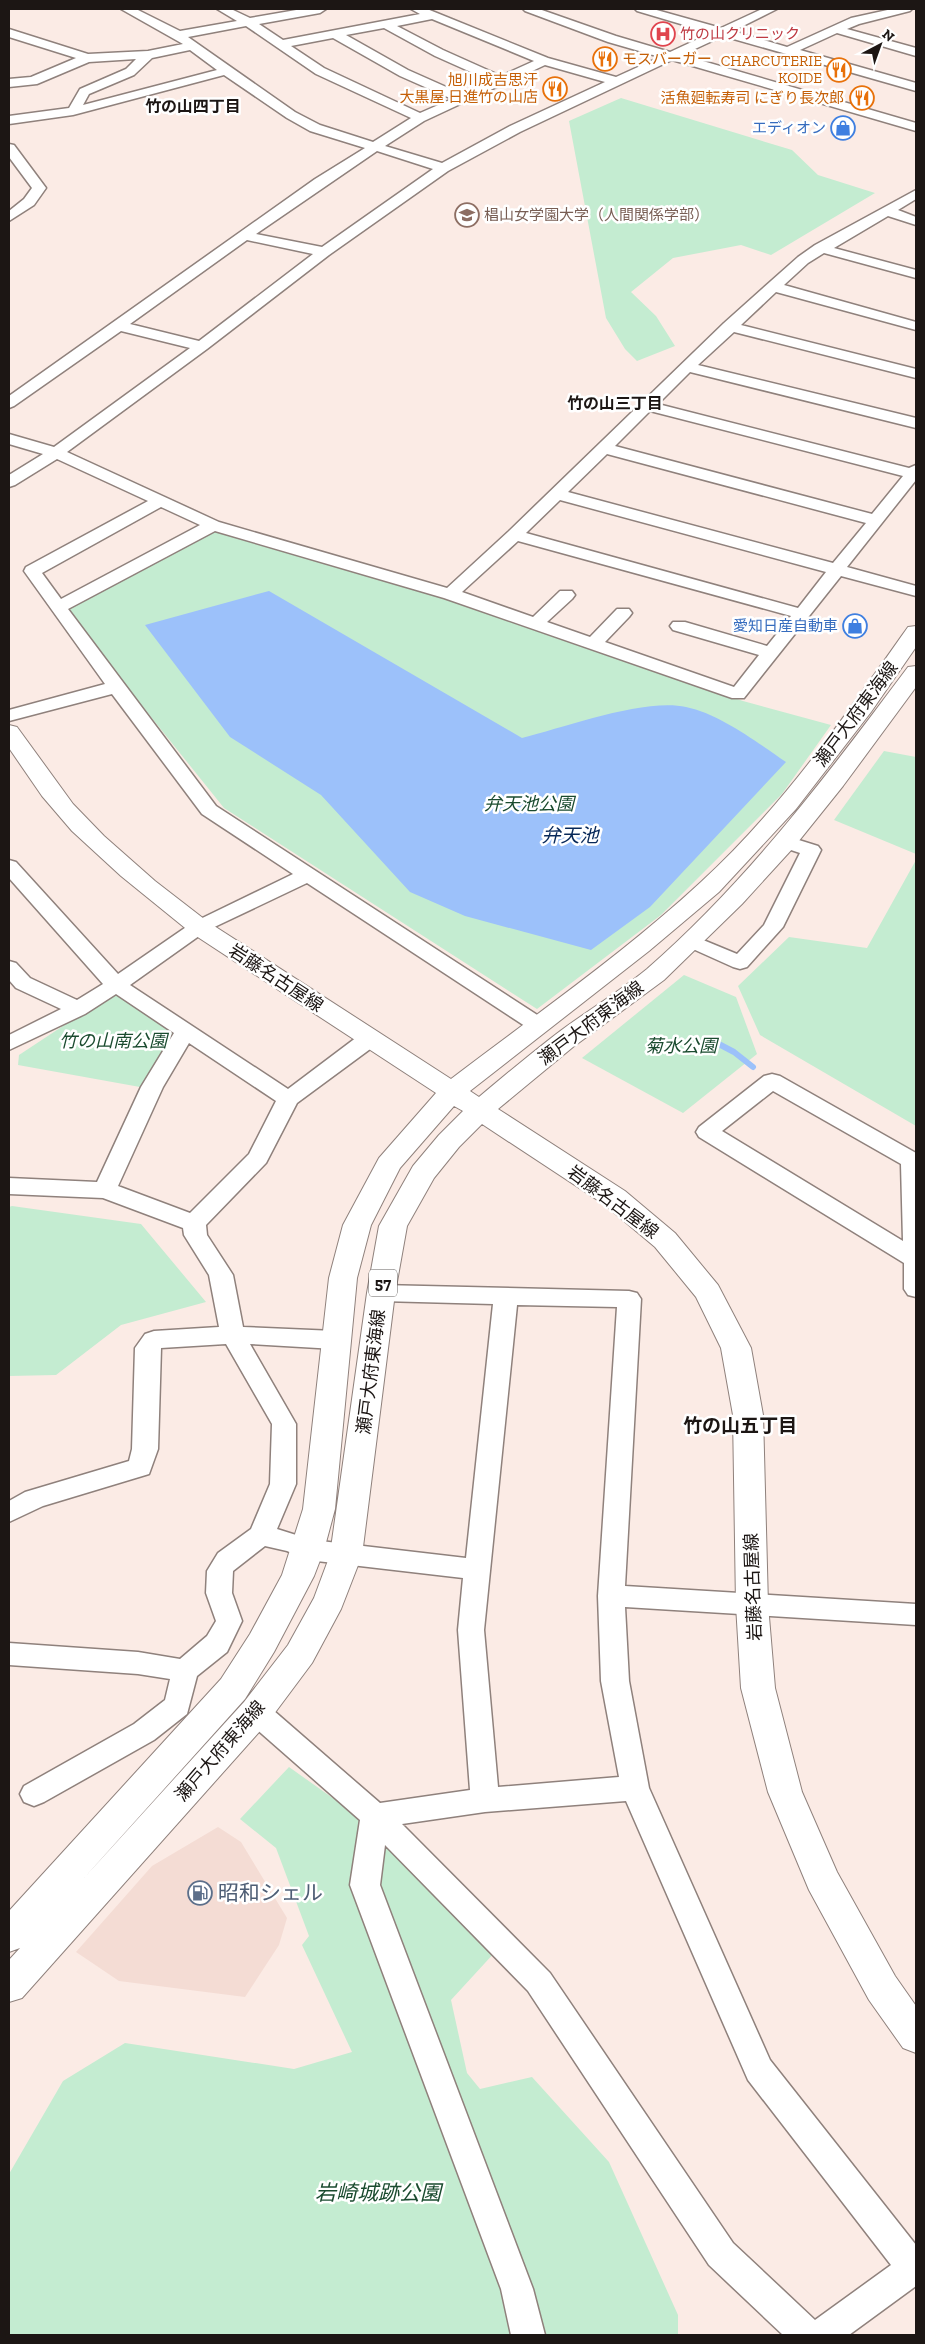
<svg xmlns="http://www.w3.org/2000/svg" width="925" height="2344" font-family="'Zilla Slab','Noto Sans JP',serif">
	<rect width="100%" height="100%" fill="#fbebe5"/>
	<!-- built -->
	<polygon fill="#f4dcd4" points="218,1827 241,1842 287,1918 279,1945 245,1997 119,1981 76,1952 152,1866"/>
	<!-- green -->
	<g fill="#c4ecd1">
		<polygon points="621,98 792,150 818,175 875,193 771,255 741,245 673,258 631,292 656,316 675,346 637,361 625,349 606,318 569,121"/>
		<polygon points="210,529 443,595 743,701 831,725 782,794 661,915 537,1009 224,808 61,605"/>
		<polygon points="884,751 916,757 916,854 834,820"/>
		<polygon points="916,860 916,1126 760,1035 738,986 789,937 867,948"/>
		<polygon points="684,975 736,997 757,1054 683,1113 582,1058"/>
		<polygon points="116,991 177,1032 140,1087 18,1065 19,1055"/>
		<polygon points="12,1206 141,1224 206,1302 121,1325 56,1375 9,1376 9,1207"/>
		<polygon points="289,1767 375,1828 496,1951 451,2000 467,2073 480,2089 532,2077 609,2162 678,2315 678,2335 9,2335 9,2174 63,2081 125,2043 294,2069 352,2052 302,1945 309,1936 276,1848 240,1819"/>
	</g>
	<!-- water -->
	<path fill="#9cc1fa" d="M269,591l253,147c44,-11 122,-40 164,-31 34,7 72,36 100,55l-136,145 -59,43 -126,-34 -55,-24 -89,-97 -91,-58 -85,-112z"/>
	<g fill="none" stroke-linecap="round" stroke-linejoin="round">
		<!-- stream -->
		<polyline stroke="#9cc1fa" stroke-width="6" points="713,1041 734,1052 753,1067"/>
		<!-- minor casing -->
		<g stroke="#8f817c" stroke-width="3">
			<g id="minor">
				<path d="M121,9h15l44,22 57,-10 -20,-12h14l19,9 52,-9h24l-6,4 -61,11 24,16 137,-26 -9,-5h16l121,49 68,19 44,-20 -52,-15 -83,-31 -2,-2h16l77,27 54,16 41,-19 -74,-22 -2,-2h18l68,19 41,-19h15l-44,22 54,16 64,-29 41,-9h20l-2,2 -51,13 -12,5 69,19v8l-79,-23 -37,17 116,33v8l-193,-55 -41,19 234,68v8l-244,-71 -152,72 -72,39 -119,84 -122,94 -140,103 152,70 228,66 62,-57 215,-208 74,-66 17,-12 101,-55v9l-18,11 18,7v8l-28,-9 -54,32 82,22v8l-92,-25 -16,10 -24,22 132,37v8l-140,-38 -35,33 175,44v9l-182,-46 -36,33 218,53v10l-226,-56 -32,32 251,64 7,-3v15l-69,87 69,19v10l-75,-20 -97,122h-12l-288,-100 -229,-67 -147,78 148,197 329,214 4,5 -4,5 -7,2 -7,-2 -224,-147 -101,48 -76,54 158,104 73,-55 8,-2 8,2 3,5 -3,5 -80,59 -31,60 -60,62 1,10 26,40 10,52 92,4 9,3 3,6 -3,6 -9,3 -85,-5 46,80v60l-19,45 35,11 154,18 27,-254 -112,-3 -8,-2 -4,-6 4,-6 8,-2 248,6 8,2 4,6 -16,287 291,18v21l-291,-18 4,74 20,107 121,272 146,185v41l-67,49h-66l-74,-70 -181,-274 -143,-146 -5,40 153,404 12,46h-34l-10,-46 -151,-404 10,-65 -114,-100 -4,-8 4,-8 10,-3 10,3 114,99 90,-13 -12,-160 5,-52 -155,-18 -21,-9 -22,-5 -32,25 -1,22 10,28 -15,31 -30,24 -10,38 -33,26 -110,62 -10,4 -10,-4 -4,-8 4,-8 110,-62 31,-24 5,-21 -32,-5 -129,-9v-22l129,9 42,7 27,-23 9,-15 -10,-28 1,-22 11,-18 33,-24 19,-45 2,-60 -46,-80 -65,4 -3,101 -9,25 -106,32 -34,16v-21l16,-9 104,-31 3,-12 3,-101 10,-14 9,-3 65,-4 -10,-52 -25,-40 -1,-7 -80,-30 -94,-4v-16l88,4 44,-95 33,-54 -58,-39 -31,20 -76,36v-15l52,-26 -45,-21 -7,-8v-19l7,2 14,15 47,22 26,-16 -94,-106v-18l7,2 102,112 74,-51 101,-49 -91,-60 -90,-120 -103,27v-11l96,-26 -81,-113 2,-4 122,-66 -91,-42 -42,26 -6,2v-12l34,-21 -34,-10v-10l45,13 136,-99 -69,-17 -107,75 -5,2v-12l306,-217 50,-31 -55,-17 -23,-13 -63,-43 -151,40 -64,9v-8l60,-8 11,-19 46,-20 10,-10 -47,3 -52,22 -28,3v-8l22,-2 45,-19 -67,-21v-8l79,25 60,-3 35,-7zM432,19l102,42 -33,15 -58,-26 -46,-24zM246,26l70,48 95,44 -38,24 -53,-17 -25,-13 -107,-75zM384,28l51,28 56,25 -29,13 -54,-24 -62,-35zM333,38l67,38 52,23 -32,14 -96,-45 -33,-22zM190,50l27,20 -134,35 6,-11 45,-19 18,-17zM545,65l60,17 -95,44 -68,37 -57,-17 39,-25 77,-36h6l2,-3zM377,151l56,18 -111,78 -66,-13zM247,240l66,14 -114,87 -69,-17zM650,411l253,65 -31,38 -257,-68zM607,454l259,69 -33,40 -265,-71zM560,500l266,72 -28,36 -272,-75zM161,507l39,18 -139,74 -19,-26zM518,541l273,75 -24,30 -82,-24h-12l-3,4 3,4 86,25 -25,32 -129,-45 24,-25 3,-4 -3,-4h-12l-27,28 -43,-15 25,-23 3,-4 -3,-4h-12l-27,26 -71,-25zM189,1043l87,58 -27,53 -59,59 -72,-27 45,-99zM517,1305l100,2 -19,289 3,85 18,96 -121,10 -14,-157zM626,1801l122,279 143,185 -76,55 -82,-77 -183,-270 -148,-149 83,-12z"/>
				<polygon points="9,144 14,145 46,188 34,205 9,221 9,211 24,199 32,188 9,157"/>
				<polygon points="786,836 818,846 821,850 783,927 747,967 740,969 733,967 684,945 681,941 684,937 691,935 737,954 764,925 800,853 779,846 776,842 779,838"/>
				<path d="M772,1074l8,2 136,77v144l-8,-2 -4,-6v-26l-205,-126 -3,-5 3,-5 65,-51zM773,1091l128,73 2,77 -181,-110z"/>
			</g>
		</g>
		<!-- major casing -->
		<g stroke="#8f817c" stroke-width="2">
			<path id="major" d="M916,626v21l-45,65 -75,97 -77,83 -70,59 -179,140 9,6c25,-21 50,-42 76,-62 30,-23 63,-42 92,-66 101,-88 181,-195 261,-302l8,-1v21l-73,99 -49,61 -52,57 -78,76 -91,67 -75,62 127,82 50,42 43,52 33,63 12,67 5,190 7,83 27,104 35,80 58,104 21,30v47l-13,-5 -34,-48 -60,-110 -41,-98 -27,-104 -5,-83 -3,-190 -12,-67 -25,-51 -41,-50 -50,-42 -123,-81 -23,23 -25,31 -27,48 -12,67 -33,262 -21,54 -29,54 -44,59 -246,276 -13,4v-42l11,-12 -11,4v-41l212,-232 29,-45 32,-59 21,-66 26,-231 14,-53 36,-67 57,-65 -246,-161 -69,-56 -49,-45 -30,-35 -33,-48v-23l8,2 56,77 31,32 51,45 53,41 243,157c84,-64 172,-125 250,-197 79,-72 145,-167 207,-255zM454,1106l9,5 -24,24 -26,31 -34,60 -12,67 -37,262 -16,43 -26,47 -44,57 -160,176 161,-179 29,-47 40,-76 10,-26 11,-41 22,-231 14,-53 29,-57z"/>
		</g>
		<!-- minor -->
		<use href="#minor" fill="#fff" fill-rule="evenodd"/>
		<!-- major -->
		<use href="#major" fill="#fff" fill-rule="evenodd"/>
	</g>
	<!-- icons -->
	<defs>
		<g id="hospital-ring" transform="scale(1.25)"><circle r="9.5" fill="#fff" stroke="#e0444e" stroke-width="1.5"/><path d="M-5-5h3v3.5h4V-5h3V5h-3V1.5h-4V5h-3Z" fill="#e0444e"/></g>
		<g id="restaurant-ring" transform="scale(1.25)"><circle r="9.5" fill="#fff" stroke="#e8710a" stroke-width="1.5"/><path d="M-5-6h1v4h1v-4h1v4h1v-4h1v5L-1.5 .5V6h-2V.5L-5-1ZM5-6V6H3V1.5H1.5Q1.5-4 5-6Z" fill="#e8710a"/></g>
		<g id="shop-ring" transform="scale(1.25)"><circle r="9.5" fill="#fff" stroke="#3f7fe0" stroke-width="1.5"/><path d="M-5-2.5h2.3a2.7 3.5 0 0 1 5.4 0H5L5.5 6h-11ZM-1.5-2.5h3a1.5 2.3 0 0 0-3 0Z" fill="#3f7fe0"/></g>
		<g id="university-ring" transform="scale(1.25)"><circle r="9.5" fill="#fff" stroke="#8d6e63" stroke-width="1.5"/><path d="M0-5L7-2L0 1L-7-2ZM-4 1L0 2.5L4 1V4Q0 6-4 4Z" fill="#8d6e63"/></g>
		<g id="fuel-ring" transform="scale(1.25)"><circle r="9.5" fill="#fff" stroke="#5c6f8a" stroke-width="1.5"/><path d="M-5.5-6h7V0h2V4h1.3V-2.5L3-4.5l.8-.8L6-3V5H2.5V1h-1V6h-7ZM-4.2-4.7v3.2H.2V-4.7Z" fill="#5c6f8a"/></g>
	</defs>
	<g fill-rule="evenodd">
		<use href="#hospital-ring" x="663" y="34"/>
		<use href="#restaurant-ring" x="605" y="59"/>
		<use href="#restaurant-ring" x="839" y="70"/>
		<use href="#restaurant-ring" x="555" y="89"/>
		<use href="#restaurant-ring" x="862" y="98"/>
		<use href="#shop-ring" x="843" y="128"/>
		<use href="#university-ring" x="467" y="215"/>
		<use href="#shop-ring" x="855" y="626"/>
		<use href="#fuel-ring" x="200" y="1893"/>
	</g>
	<g text-anchor="middle" stroke-width="5" stroke-linejoin="round" paint-order="stroke">
		<!-- far-health labels -->
		<g font-size="15" fill="#be3a42" stroke="#fff" text-anchor="start">
			<text x="680" y="39">竹の山クリニック</text>
		</g>
		<!-- far-food labels -->
		<g font-size="15" fill="#c56008" stroke="#fff" text-anchor="end">
			<text x="622" y="64" text-anchor="start">モスバーガー</text>
			<text x="822" y="66">CHARCUTERIE<tspan x="822" dy="17">KOIDE</tspan></text>
			<text x="538" y="85">旭川成吉思汗<tspan x="538" dy="17">大黒屋 日進竹の山店</tspan></text>
			<text x="844" y="103">活魚廻転寿司 にぎり長次郎</text>
		</g>
		<!-- far-shop labels -->
		<g font-size="15" fill="#366cbe" stroke="#fff" text-anchor="end">
			<text x="826" y="133">エディオン</text>
			<text x="838" y="631">愛知日産自動車</text>
		</g>
		<!-- far-education labels -->
		<g font-size="15" fill="#785e54" stroke="#fff" text-anchor="start">
			<text x="484" y="220">椙山女学園大学（人間関係学部）</text>
		</g>
		<!-- far-neighbourhood labels -->
		<g font-size="16" font-weight="bold" fill="#1c1614" stroke="#fff">
			<text x="193" y="112">竹の山四丁目</text>
			<text x="615" y="409">竹の山三丁目</text>
		</g>
		<!-- shield labels -->
		<rect fill="#fff" stroke="#605c5a" stroke-width="1" x="369" y="1269.5" width="28" height="27" rx="4"/>
		<g font-size="16" font-weight="bold" fill="#1c1614">
			<text x="383" y="1289">57</text>
		</g>
		<!-- street labels -->
		<g font-size="18" fill="#1c1614" stroke="#fff">
			<text transform="translate(856 714) rotate(-53)" y="6">瀬戸大府東海線</text>
			<text transform="translate(276 978) rotate(33)" y="6">岩藤名古屋線</text>
			<text transform="translate(591 1023) rotate(-37)" y="6">瀬戸大府東海線</text>
			<text transform="translate(613 1202) rotate(37)" y="6">岩藤名古屋線</text>
			<text transform="translate(371 1372) rotate(-83)" y="6">瀬戸大府東海線</text>
			<text transform="translate(753 1587) rotate(-92)" y="6">岩藤名古屋線</text>
			<text transform="translate(220 1751) rotate(-49)" y="6">瀬戸大府東海線</text>
		</g>
		<!-- park labels -->
		<g font-size="18" font-style="italic" fill="#1a4b2f" stroke="#fff">
			<text x="529" y="810">弁天池公園</text>
			<text x="113" y="1047">竹の山南公園</text>
			<text x="681" y="1052">菊水公園</text>
		</g>
		<!-- water labels -->
		<g font-size="19" font-style="italic" fill="#072859" stroke="#fff">
			<text x="570" y="842">弁天池</text>
		</g>
		<!-- neighbourhood labels -->
		<g font-size="19" font-weight="bold" fill="#1c1614" stroke="#fff">
			<text x="740" y="1432">竹の山五丁目</text>
		</g>
		<!-- near-service labels -->
		<g font-size="21" fill="#4e5e75" stroke="#fff" text-anchor="start">
			<text x="218" y="1900">昭和シェル</text>
		</g>
		<!-- near-park labels -->
		<g font-size="21" font-style="italic" fill="#1a4b2f" stroke="#fff">
			<text x="378" y="2200">岩崎城跡公園</text>
		</g>
	</g>
	<!-- border -->
	<rect width="925" height="2344" fill="none" stroke="#1c1614" stroke-width="20"/>
	<!-- north arrow -->
	<g transform="translate(880 45) rotate(41)" stroke="#ffffff" stroke-width="4" paint-order="stroke">
	<path d="M0-4L9 19L0 12L-9 19Z" fill="#1c1614"/>
	<text y="-8" font-size="14" font-weight="bold" text-anchor="middle" fill="#1c1614">N</text>
	</g>
</svg>
